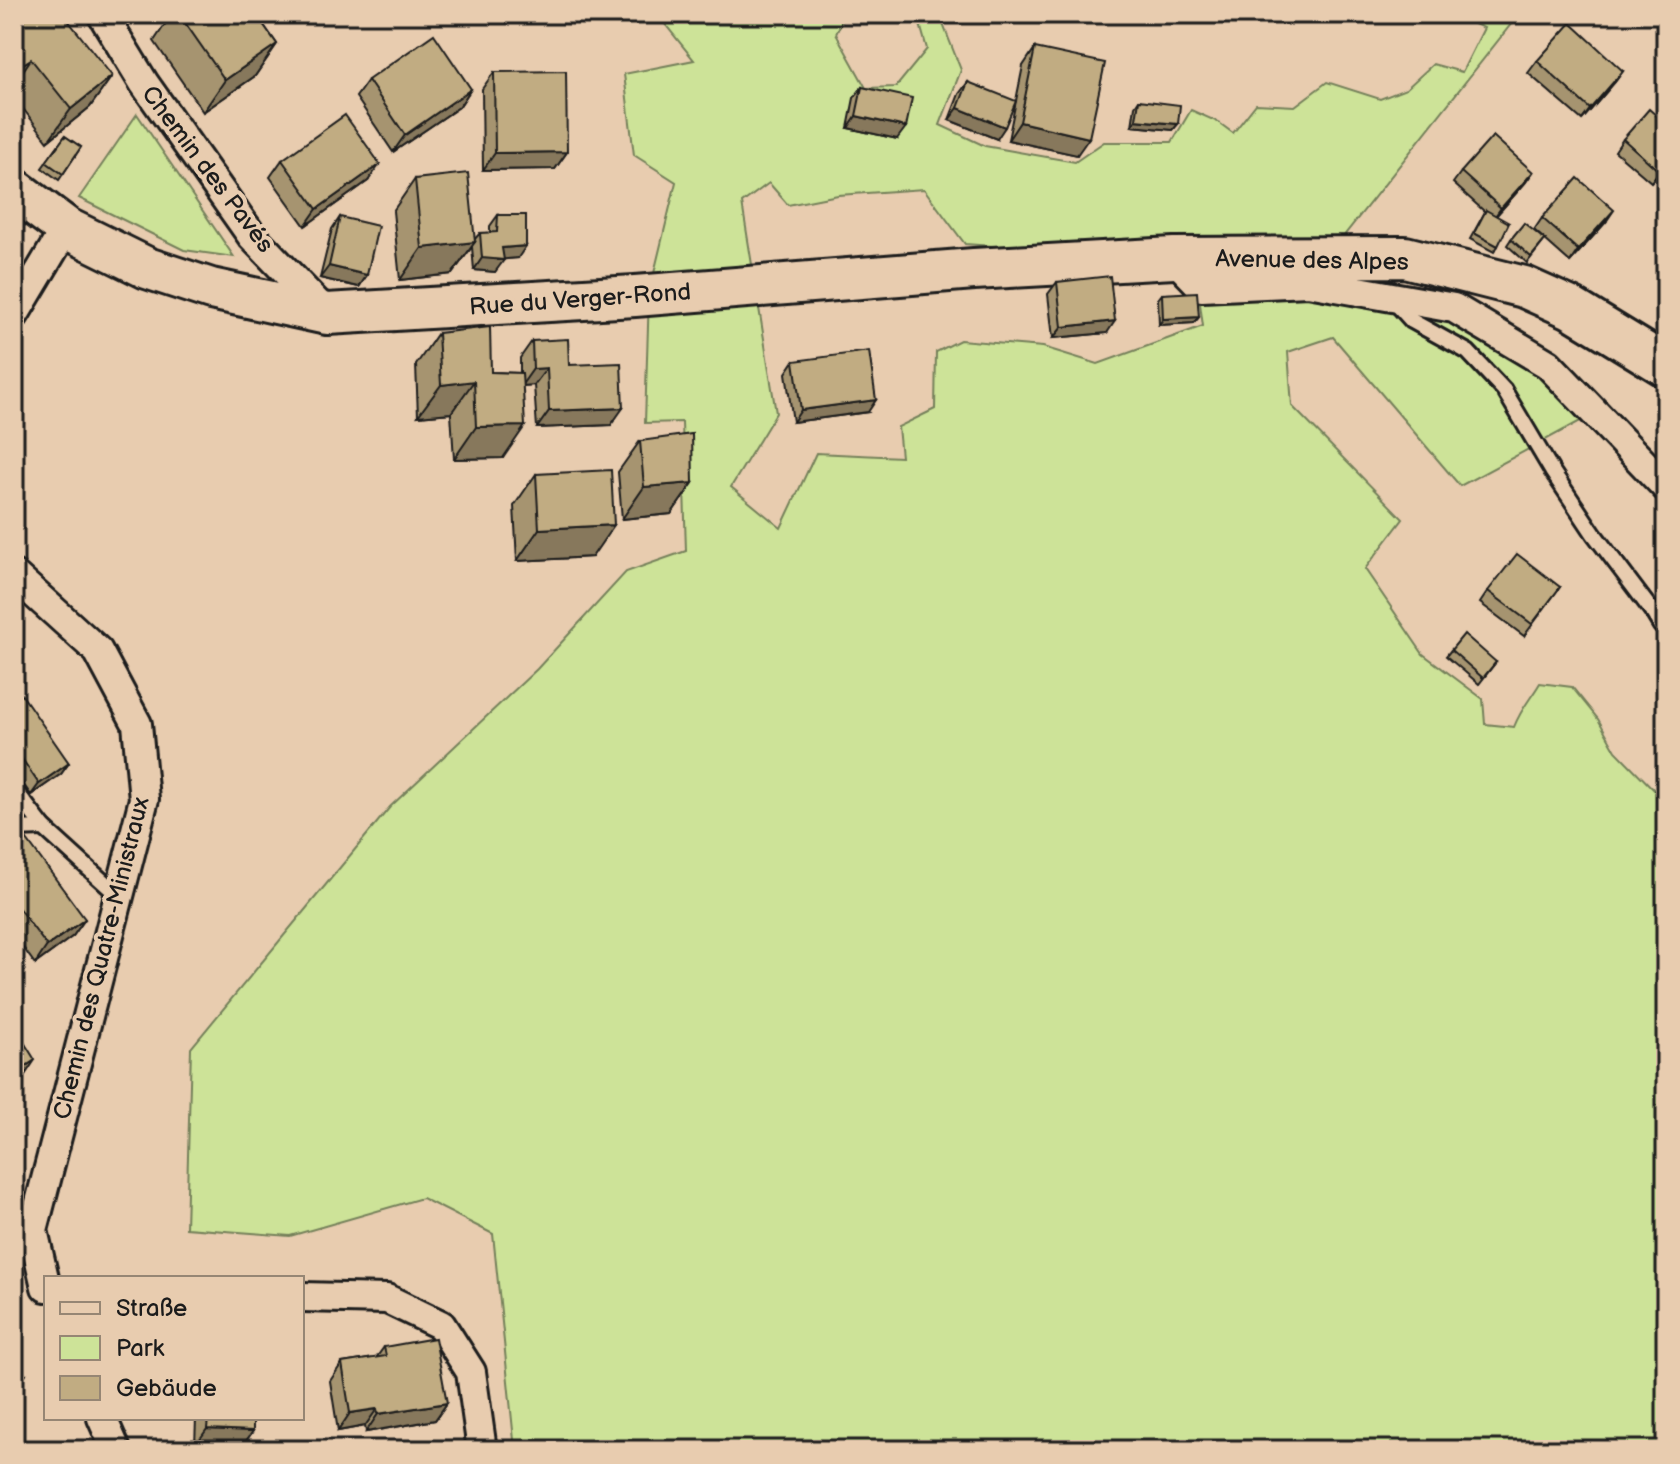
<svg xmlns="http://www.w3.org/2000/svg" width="1680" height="1464" font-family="'Balsamiq Sans',sans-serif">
	<rect width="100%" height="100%" fill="#e8ccaf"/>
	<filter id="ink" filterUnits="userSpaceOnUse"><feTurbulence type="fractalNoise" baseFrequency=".0125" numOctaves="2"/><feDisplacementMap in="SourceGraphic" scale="16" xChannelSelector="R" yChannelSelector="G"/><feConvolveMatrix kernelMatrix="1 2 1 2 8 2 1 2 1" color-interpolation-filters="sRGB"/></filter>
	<g filter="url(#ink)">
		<!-- green -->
		<g fill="#cde398" stroke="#74805a" stroke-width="2" fill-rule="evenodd">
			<path d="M660,14h185l-9,20 30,54 30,-1 31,-38 -9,-32 21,-3 22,56 -21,55 45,21 90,16 29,-20h68l19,-32 27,12 15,11 23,-29 39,2 32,-24 53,17 26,-10 27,-25 29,8 22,-44 -33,-14h68l-214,271 156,17 125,116 -126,68 -127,-149 -45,15 4,54 111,113 -38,50 58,85 60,45 2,25 29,3c8,-20 16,-27 26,-44l32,4 26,32 18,32 50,51v648h-1151l-22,-216 -71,-36 -132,38 -104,-8 5,-180 199,-241 147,-138 89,-97 60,-21 -4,-129 -37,1 4,-129 27,-112 -42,-27 -10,-81 70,-14 -34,-42zM769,183l19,22 50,-10 86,-6 41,55 209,15 24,30 5,37 -105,38 -55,-17 -83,-7 -24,12 -1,57 -37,18 3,30 -85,-4 -35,75 -50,-41 45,-74 -34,-210z"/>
			<polygon points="137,114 234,257 184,250 79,198"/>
		</g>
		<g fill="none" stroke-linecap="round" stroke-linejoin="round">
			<!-- lane casing -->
			<g stroke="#1c1c1c" stroke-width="20">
				<g id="lane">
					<polyline points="1394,301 1412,321 1468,352 1504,390 1552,471 1594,534 1652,611 1661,626"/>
					<polyline points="14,789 44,828 120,897"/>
					<polyline points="14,829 44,828"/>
				</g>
			</g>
			<!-- street casing -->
			<g stroke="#1c1c1c" stroke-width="34">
				<g id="street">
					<polyline points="102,14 144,83 252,236 327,314"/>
					<polyline points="1174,258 1202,287 1308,282 1454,308 1548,364 1666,487"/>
					<polyline points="14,315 66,228"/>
					<polyline points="14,575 98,651 137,724 144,799 33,1230 46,1287"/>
					<polyline points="302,1297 387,1299 441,1325 471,1372 482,1450"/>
					<polyline points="102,1418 116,1450"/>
				</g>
			</g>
			<!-- secondary casing -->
			<g stroke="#1c1c1c" stroke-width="46">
				<polyline id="secondary" points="14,189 66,228 147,268 211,289 327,314 635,296 974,269 1174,258 1405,257 1524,287 1571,308 1666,366"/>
			</g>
			<!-- lane -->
			<use href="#lane" stroke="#e8ccaf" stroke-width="14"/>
			<!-- street -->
			<use href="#street" stroke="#e8ccaf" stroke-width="28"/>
			<!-- secondary -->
			<use href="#secondary" stroke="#e8ccaf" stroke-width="40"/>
		</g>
		<!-- wall -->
		<g fill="#a69470" stroke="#1c1c1c" stroke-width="2">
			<polygon points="14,14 112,76 90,107 48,141 14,97"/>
			<polygon points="172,14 256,14 277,44 255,76 203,112 154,41"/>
			<polygon points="1035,48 1077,155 1008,140 1023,66"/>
			<polygon points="1537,61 1623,71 1615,82 1582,120 1528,73"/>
			<polygon points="494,72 567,152 555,169 483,170 482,89"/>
			<polygon points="368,80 471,89 459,107 393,152 356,97"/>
			<polygon points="968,82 997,139 949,120 959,94"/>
			<polygon points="862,87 897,139 848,128 854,98"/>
			<polygon points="1139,100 1178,124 1173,130 1132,126 1135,106"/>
			<polygon points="1666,124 1666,165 1651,182 1615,151 1623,139"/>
			<polygon points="65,136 81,147 59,180 42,168"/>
			<polygon points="282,160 368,181 305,226 270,177"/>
			<polygon points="1461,172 1533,172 1525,183 1496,216 1498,246 1494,252 1470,239 1485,212 1453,183"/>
			<polygon points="415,179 474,240 480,233 490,233 490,226 498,215 518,258 503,259 495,272 474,270 472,247 452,274 400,280 393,211"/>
			<polygon points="340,217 367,275 359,287 320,278 332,229"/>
			<polygon points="1542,218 1606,222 1570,262 1534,230"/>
			<polygon points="1511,239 1545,240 1527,263 1507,245"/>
			<polygon points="1666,276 1666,297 1656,290"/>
			<polygon points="1057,282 1107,333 1053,338 1048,294"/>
			<polygon points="1162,294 1199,317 1194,323 1159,325 1158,299"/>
			<polygon points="438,333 491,372 520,373 520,358 532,341 569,365 611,425 537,428 534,385 522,386 503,458 454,459 451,413 418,416 416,365"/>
			<polygon points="794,361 868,412 793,422 786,373"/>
			<polygon points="640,441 693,483 671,514 622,519 618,472"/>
			<polygon points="536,474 592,557 517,561 514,506"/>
			<polygon points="1560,587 1524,636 1480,603 1488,591"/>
			<polygon points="1451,650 1496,662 1479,684 1446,656"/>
			<polygon points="14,701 69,763 61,774 31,795 14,771"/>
			<polygon points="14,844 85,919 73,936 35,964 14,935"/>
			<polygon points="384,1347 447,1403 435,1420 366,1432 365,1426 338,1431 330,1381 342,1363 376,1358"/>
			<polygon points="196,1418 253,1418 253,1431 241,1448 195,1446"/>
		</g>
		<!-- shaded-wall -->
		<g fill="#87785b" stroke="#1c1c1c" stroke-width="2">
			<polygon points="277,44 255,76 203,112 225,80"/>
			<polygon points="31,59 14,84 14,73 18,67"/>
			<polygon points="1623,71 1615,82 1582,120 1590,109"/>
			<polygon points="112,76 90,107 48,141 71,109"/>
			<polygon points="471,89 459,107 393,152 405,135"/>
			<polygon points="958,108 1005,127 997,139 949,120"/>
			<polygon points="856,116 906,127 897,139 848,128"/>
			<polygon points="1136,120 1178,124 1173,130 1132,126"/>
			<polygon points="1020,122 1089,138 1077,155 1008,140"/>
			<polygon points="567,152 555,169 483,170 495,153"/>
			<polygon points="1666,163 1666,165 1651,182 1659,171"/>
			<polygon points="380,164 368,181 305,226 317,209"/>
			<polygon points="1533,172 1525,183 1493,219 1501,208"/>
			<polygon points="1614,210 1606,222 1570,262 1578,250"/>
			<polygon points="475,242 452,274 400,280 422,248"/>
			<polygon points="526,246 518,258 497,260 504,260 495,272 474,270 482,258 502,248"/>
			<polygon points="329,266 367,275 359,287 320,278"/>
			<polygon points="1199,317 1194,323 1159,325 1163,319"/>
			<polygon points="1115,321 1107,333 1053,338 1062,327"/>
			<polygon points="547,368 534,385 521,386 533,369"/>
			<polygon points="474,381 451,413 418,416 441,385"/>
			<polygon points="876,400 868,412 793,422 801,410"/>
			<polygon points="623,408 611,425 537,428 549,411"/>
			<polygon points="525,426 503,458 454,459 476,427"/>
			<polygon points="693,483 671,514 622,519 644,487"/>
			<polygon points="614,525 592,557 517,561 539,529"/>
			<polygon points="69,763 61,774 31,795 39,784"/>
			<polygon points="85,919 73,936 35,964 47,946"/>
			<polygon points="35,1060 23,1078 14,1084 14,1074"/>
			<polygon points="25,1375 14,1391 14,1380"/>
			<polygon points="447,1403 435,1420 366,1432 378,1414"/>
			<polygon points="377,1409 365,1426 338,1431 350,1413"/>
			<polygon points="207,1429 253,1431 241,1448 195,1446"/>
		</g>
		<!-- building -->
		<g fill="#c1ac82" stroke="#1c1c1c" stroke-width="2">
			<polygon points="14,14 63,14 112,76 71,109 31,59 18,67 14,61"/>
			<polygon points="179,14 256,14 277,44 225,80"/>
			<polygon points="1571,23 1623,71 1590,109 1537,61"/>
			<polygon points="434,34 471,89 405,135 368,80"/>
			<polygon points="1035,48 1105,63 1089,138 1020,122"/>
			<polygon points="566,71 567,152 495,153 494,72"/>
			<polygon points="968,82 1016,101 1005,127 958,108"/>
			<polygon points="862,87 912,98 906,127 856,116"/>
			<polygon points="1139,100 1180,105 1178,124 1136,120"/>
			<polygon points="1649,109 1666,124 1666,163 1659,171 1623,139"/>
			<polygon points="345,115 380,164 317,209 282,160"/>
			<polygon points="65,136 81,147 63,174 46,162"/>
			<polygon points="1493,136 1533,172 1501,208 1461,172"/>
			<polygon points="468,173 475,242 422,248 415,179"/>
			<polygon points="1578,178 1614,210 1578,250 1542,218"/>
			<polygon points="1486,210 1509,223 1498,246 1474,233"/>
			<polygon points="498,215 526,215 526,246 502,248 504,260 482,258 480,233 497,232"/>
			<polygon points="340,217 378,226 367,275 329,266"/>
			<polygon points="1524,223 1545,240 1531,257 1511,239"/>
			<polygon points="1110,276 1115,321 1062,327 1057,282"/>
			<polygon points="1197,292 1199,317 1163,319 1162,294"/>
			<polygon points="490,327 491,372 522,373 525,426 476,427 474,381 441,385 438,333"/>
			<polygon points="568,339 569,365 621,363 623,408 549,411 547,368 533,369 532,341"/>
			<polygon points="869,351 876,400 801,410 794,361"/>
			<polygon points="692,434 693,483 644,487 640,441"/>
			<polygon points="611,470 614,525 539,529 536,474"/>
			<polygon points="1517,554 1560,587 1532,624 1488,591"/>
			<polygon points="1464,634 1496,662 1483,678 1451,650"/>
			<polygon points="22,695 69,763 39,784 14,747 14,701"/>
			<polygon points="24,836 85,919 47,946 14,902 14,844"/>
			<polygon points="14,1026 35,1060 14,1074"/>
			<polygon points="435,1338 447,1403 378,1414 377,1409 350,1413 342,1363 386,1356 384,1347"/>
			<polygon points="14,1351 25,1375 14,1380"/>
			<polygon points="14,1412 19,1422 14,1424"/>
			<polygon points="208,1418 253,1418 253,1431 207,1429"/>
		</g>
	</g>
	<g text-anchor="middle" stroke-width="8" stroke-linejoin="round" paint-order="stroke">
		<!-- street labels -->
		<g font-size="24" fill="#1c1c1c" stroke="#e8ccaf">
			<text transform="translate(208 169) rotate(53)" y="8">Chemin des Pavés</text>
			<text transform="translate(1312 260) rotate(1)" y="8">Avenue des Alpes</text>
			<text transform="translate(580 299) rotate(-4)" y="8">Rue du Verger-Rond</text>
			<text transform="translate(101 958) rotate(-76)" y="8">Chemin des Quatre-Ministraux</text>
		</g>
	</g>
	<!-- margin -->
	<rect width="1680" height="1464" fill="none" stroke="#e8ccaf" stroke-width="48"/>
	<rect x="24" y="24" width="1632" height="1416" fill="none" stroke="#1c1c1c" stroke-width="3" filter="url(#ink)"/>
	<!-- legend -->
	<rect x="44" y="1276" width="260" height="144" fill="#e8ccaf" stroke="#968674" stroke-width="2"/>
	<rect x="60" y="1302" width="40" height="12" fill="#e8ccaf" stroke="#968674" stroke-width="2"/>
	<text x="116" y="1316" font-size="24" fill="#1c1c1c">Straße</text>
	<rect x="60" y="1336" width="40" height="24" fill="#cde398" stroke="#968674" stroke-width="2"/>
	<text x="116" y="1356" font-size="24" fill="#1c1c1c">Park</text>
	<rect x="60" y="1376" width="40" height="24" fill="#c1ac82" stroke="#968674" stroke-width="2"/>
	<text x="116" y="1396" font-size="24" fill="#1c1c1c">Gebäude</text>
</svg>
